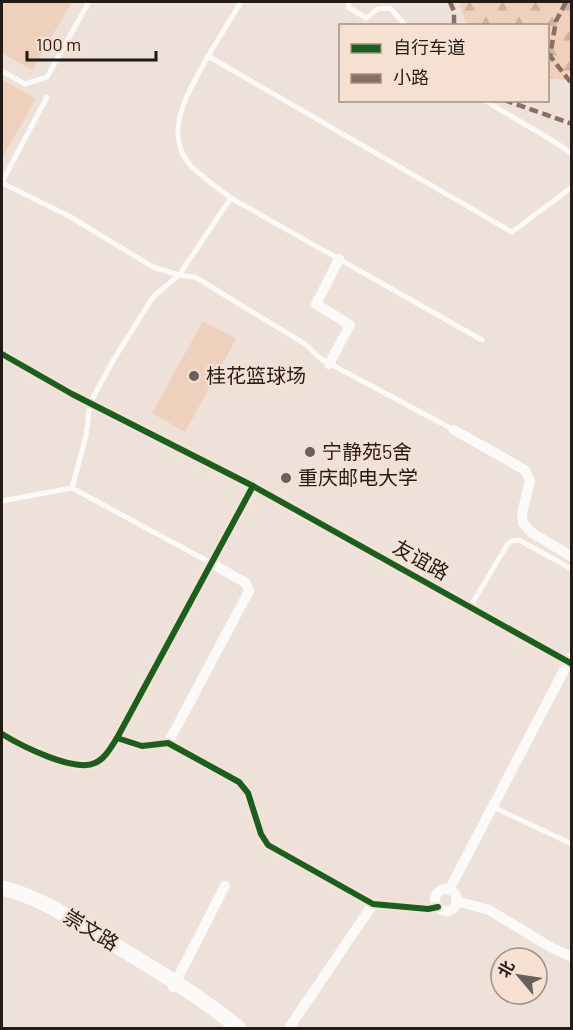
<svg xmlns="http://www.w3.org/2000/svg" width="573" height="1030" font-family="Barlow,'Noto Sans SC',sans-serif">
	<defs>
		<pattern id="forest-firs" width="22" height="20" patternUnits="userSpaceOnUse" patternTransform="scale(1.5)"><rect width="22" height="20" fill="#eed0bd"/><path d="M5 1l3.5 6h-7zM16 11l3.5 6h-7z" fill="#ccb2a2"/></pattern>
	</defs>
	<rect width="100%" height="100%" fill="#ede1da"/>
	<!-- forest -->
	<polygon fill="url(#forest-firs)" points="459,2 571,2 571,71 565,80 548,78 548,26 467,25"/>
	<!-- pitch -->
	<g fill="#eed0bd">
		<polygon points="2,2 72,2 32,70 2,53"/>
		<polygon points="2,79 36,99 2,158"/>
		<polygon points="203,321 236,339 185,432 152,413"/>
	</g>
	<g fill="none" stroke-linecap="round" stroke-linejoin="round">
		<!-- lane -->
		<g stroke="#fcfaf9" stroke-width="5">
			<polyline points="241,2 208,56 512,232 572,187"/>
			<polyline points="349,2 348,7 366,18 378,9 390,8 406,26"/>
			<path d="M208,56c-17,33 -48,76 -17,110 12,12 27,22 40,32"/>
			<polyline points="2,71 25,84 47,77 89,2"/>
			<path d="M485,100c29,20 59,33 87,54"/>
			<polyline points="2,182 47,97"/>
			<polyline points="2,183 69,216 153,267 179,275 231,198 482,340"/>
			<polyline points="2,501 72,488"/>
			<polyline points="211,563 72,488 86,436 90,403 114,359 153,297 179,275 195,277 305,344 321,359 454,430"/>
			<polyline points="470,607 507,545 512,541 519,540 572,569"/>
			<polyline points="493,807 572,844"/>
		</g>
		<!-- street -->
		<g stroke="#fcfaf9" stroke-width="10">
			<path d="M2,354l70,40 181,92 -136,252c-6,9 -12,21 -22,25 -21,10 -75,-18 -93,-29"/>
			<polyline points="329,364 350,325 316,304 339,259"/>
			<polyline points="454,430 525,470 530,481 522,513 523,523 531,532 572,557"/>
			<polyline points="253,486 572,664"/>
			<polyline points="117,738 142,746 168,743 239,782 248,793 261,834 268,845 373,904 428,909 438,907"/>
			<polyline points="168,743 249,591 246,583 211,563"/>
			<circle cx="446" cy="900" r="11"/>
			<polyline points="449,890 571,657"/>
			<polyline points="456,901 489,910 552,948 572,957"/>
			<polyline points="173,987 225,886"/>
			<polyline points="289,1028 373,904"/>
		</g>
		<!-- secondary -->
		<path stroke="#fcfaf9" stroke-width="15" d="M2,888c38,9 69,31 103,51 48,29 90,54 134,89"/>
		<!-- quiet -->
		<g stroke="#8d6e63" stroke-width="4.5" stroke-dasharray="9 4.5" stroke-linecap="butt">
			<polyline points="450,2 454,11 454,26"/>
			<polyline points="566,2 556,21 550,56 572,84"/>
			<polyline points="504,100 572,124"/>
		</g>
		<!-- cycleway casing -->
		<g stroke="#f5e0d2" stroke-width="10">
			<g id="cycleway">
				<path d="M2,354l70,40 181,92 -136,252c-6,9 -12,21 -22,25 -21,10 -75,-18 -93,-29"/>
				<polyline points="253,486 572,664"/>
				<polyline points="117,738 142,746 168,743 239,782 248,793 261,834 268,845 373,904 428,909 438,907"/>
			</g>
		</g>
		<!-- cycleway -->
		<use href="#cycleway" stroke="#1b5e20" stroke-width="6"/>
	</g>
	<!-- markers -->
	<g fill="#69605b" stroke="#f5e0d2" stroke-width="2">
		<circle cx="194" cy="376" r="6"/>
		<circle cx="310" cy="452" r="6"/>
		<circle cx="286" cy="478" r="6"/>
	</g>
	<g text-anchor="middle" stroke-width="5" stroke-linejoin="round" paint-order="stroke">
		<!-- poi labels -->
		<g font-size="20" fill="#221b16" stroke="#f5e0d2" text-anchor="start">
			<text x="206" y="383">桂花篮球场</text>
			<text x="322" y="459">宁静苑5舍</text>
			<text x="298" y="485">重庆邮电大学</text>
		</g>
		<!-- street labels -->
		<g font-size="20" fill="#221b16" stroke="#f5e0d2">
			<text transform="translate(421 560) rotate(29)" y="7">友谊路</text>
			<text transform="translate(91 930) rotate(31)" y="7">崇文路</text>
		</g>
	</g>
	<!-- border -->
	<rect width="573" height="1030" fill="none" stroke="#221b16" stroke-width="6"/>
	<!-- legend -->
	<rect x="339" y="24" width="210" height="78" fill="#f5e0d2" stroke="#a19187" stroke-width="1.5"/>
	<rect x="351" y="44" width="30" height="9" fill="#1b5e20" stroke="#a19187" stroke-width="1.5"/>
	<text x="393" y="54" font-size="18" fill="#221b16">自行车道</text>
	<rect x="351" y="74" width="30" height="9" fill="#8d6e63" stroke="#a19187" stroke-width="1.5"/>
	<text x="393" y="84" font-size="18" fill="#221b16">小路</text>
	<!-- north arrow -->
	<g transform="translate(519 976) rotate(299)"><circle r="28" fill="#f5e0d2" stroke="#a19187" stroke-width="1.5"/>
	<path d="M0-4.5L10 22L0 15L-10 22Z" fill="#69605b"/>
	<text y="-9" font-size="16" font-weight="bold" text-anchor="middle" fill="#221b16">北</text>
	</g>
	<!-- scale -->
	<path d="M27 51v9h129v-9" fill="none" stroke="#221b16" stroke-width="3"/>
	<text x="36" y="51" font-size="18" fill="#221b16" stroke="#f5e0d2" stroke-width="4.5" paint-order="stroke">100 m</text>
</svg>
